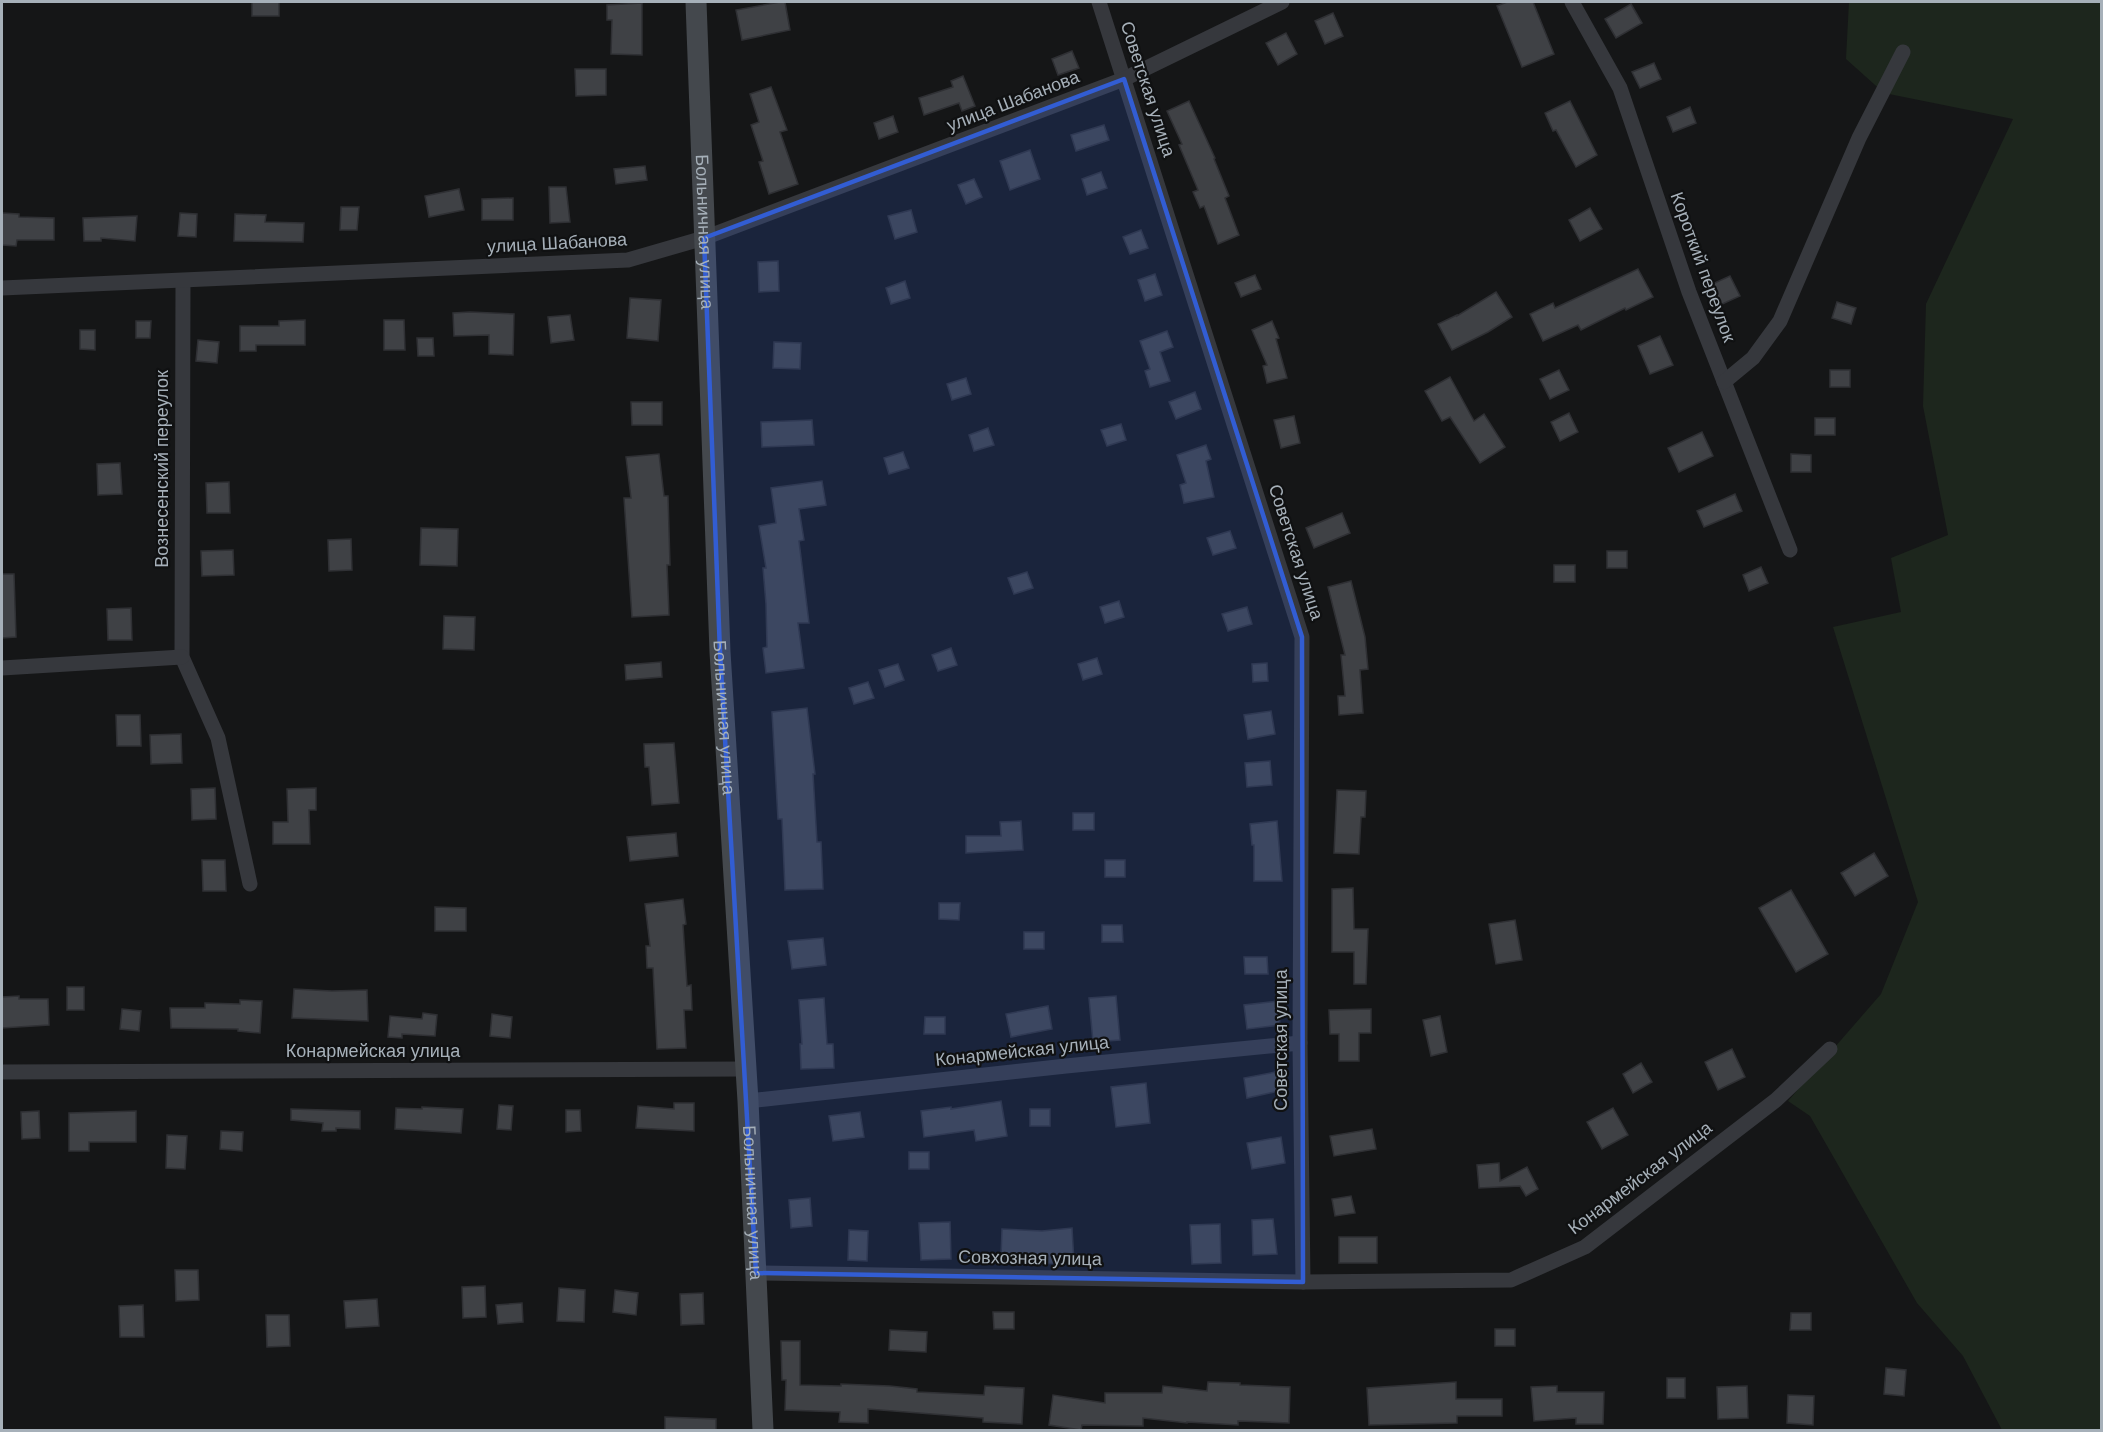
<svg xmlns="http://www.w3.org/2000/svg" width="2103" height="1432" font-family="Arial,sans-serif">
	<rect width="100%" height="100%" fill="#151617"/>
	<!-- green -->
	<polygon fill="#1d261d" points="1849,2 2101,2 2101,1430 2002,1430 1963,1356 1917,1303 1810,1116 1788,1101 1881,994 1918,902 1833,627 1901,612 1891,558 1948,535 1923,406 1926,304 2013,119 1884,93 1846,59"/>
	<!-- building -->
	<g fill="#3f4145" stroke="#2f3034" stroke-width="1.5">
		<rect x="252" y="2" width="27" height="14"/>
		<polygon points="780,2 785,2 790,30 742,40 736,10"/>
		<polygon points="1507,2 1533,2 1554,54 1522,67 1497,6"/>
		<polygon points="642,3 642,55 611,54 612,20 607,20 607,5"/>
		<polygon points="1631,4 1642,23 1616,38 1605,19"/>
		<polygon points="1333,13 1343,36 1325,44 1315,21"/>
		<polygon points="1286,33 1297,54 1278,65 1266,43"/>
		<polygon points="1072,51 1079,68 1058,75 1052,59"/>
		<polygon points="1654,63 1661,79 1640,88 1632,72"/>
		<polygon points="575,69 606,69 606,95 576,96"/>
		<polygon points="963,76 975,106 962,111 959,103 924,115 919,98 953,87 951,81"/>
		<polygon points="771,87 787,130 780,132 798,184 769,194 759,162 763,161 751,125 759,122 750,94"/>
		<polygon points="1189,101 1215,158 1214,159 1229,196 1225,198 1239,235 1218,244 1204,206 1200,208 1193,192 1198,190 1179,145 1182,144 1167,111"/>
		<polygon points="1570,101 1597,155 1576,167 1556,130 1553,131 1545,113"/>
		<polygon points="1690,107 1696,123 1673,132 1667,117"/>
		<polygon points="893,116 898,132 879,139 874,123"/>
		<polygon points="1104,125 1109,140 1076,151 1071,135"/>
		<polygon points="1030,150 1040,179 1010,190 1000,161"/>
		<polygon points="645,166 647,180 616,184 614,169"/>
		<polygon points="1101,172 1107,188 1087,195 1082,179"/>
		<polygon points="974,179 982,197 966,204 958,185"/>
		<polygon points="549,187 566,187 570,222 550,223"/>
		<polygon points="459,189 464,210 429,217 425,196"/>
		<polygon points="513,198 513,220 482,220 482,199"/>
		<polygon points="341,207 359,207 357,230 340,230"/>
		<polygon points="1590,208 1602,229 1580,241 1569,220"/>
		<polygon points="911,210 917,232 895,239 888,216"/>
		<polygon points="2,213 19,214 19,217 54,218 54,240 17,240 16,246 2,245"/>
		<polygon points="180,213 197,214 196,237 178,236"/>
		<polygon points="235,214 266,215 265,222 304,223 303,242 234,241"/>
		<polygon points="137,216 135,241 101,238 101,241 84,241 83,218"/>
		<polygon points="1141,230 1148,248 1130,254 1123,237"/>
		<polygon points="778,261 779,291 759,292 758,262"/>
		<polygon points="1638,269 1653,297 1626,310 1625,308 1581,330 1578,325 1543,341 1530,314 1553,303 1555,308"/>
		<polygon points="1155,274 1162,295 1145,301 1138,280"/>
		<polygon points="1255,275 1261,289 1241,297 1235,283"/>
		<polygon points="1730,276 1740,296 1720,305 1710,285"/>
		<polygon points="905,281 910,298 891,304 886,288"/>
		<polygon points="1496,292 1512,317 1488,332 1452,350 1438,324 1457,315 1457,316"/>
		<polygon points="630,298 661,300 658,341 627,338"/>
		<polygon points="1837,302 1856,308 1851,324 1832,318"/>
		<polygon points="470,312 514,314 513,355 489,354 489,335 454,336 453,313"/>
		<polygon points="570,315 574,340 551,343 548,317"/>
		<polygon points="305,320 305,345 256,345 256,351 240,351 240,326 279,326 279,321"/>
		<polygon points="384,320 404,320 405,350 384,350"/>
		<polygon points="136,321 151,321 150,338 136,338"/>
		<polygon points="1272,321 1279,338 1276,339 1287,378 1267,383 1263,366 1267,365 1252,330"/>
		<polygon points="80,330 95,330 95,350 80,349"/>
		<polygon points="1167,331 1173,347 1160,352 1170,381 1150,387 1145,371 1150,369 1140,341"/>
		<polygon points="1660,336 1673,365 1650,374 1638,346"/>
		<polygon points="417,338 433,338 434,356 418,356"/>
		<polygon points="198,340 219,342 217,363 196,361"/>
		<polygon points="774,342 801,343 800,369 773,368"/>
		<polygon points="1559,370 1569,390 1550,399 1540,379"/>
		<rect x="1830" y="370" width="20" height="17"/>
		<polygon points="1450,377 1474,421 1484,414 1505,447 1480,463 1450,417 1442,421 1425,391"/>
		<polygon points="966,378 971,394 952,400 947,384"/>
		<polygon points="1195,392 1201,409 1176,419 1169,402"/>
		<polygon points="631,402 662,402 662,425 632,425"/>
		<polygon points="1569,413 1578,432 1560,441 1551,422"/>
		<polygon points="1294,416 1300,443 1281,448 1274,420"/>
		<rect x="1815" y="418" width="20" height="17"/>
		<polygon points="812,420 814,445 762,447 761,422"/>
		<polygon points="1121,424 1126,440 1107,446 1101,430"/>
		<polygon points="988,428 994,445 974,451 969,435"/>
		<polygon points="1702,432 1713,456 1679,472 1668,448"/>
		<polygon points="1206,445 1211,459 1206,461 1214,497 1184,503 1180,485 1186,483 1177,455"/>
		<polygon points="903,452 909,468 889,474 884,458"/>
		<polygon points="659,454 664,496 668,496 670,565 667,565 669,615 632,617 624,498 631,498 626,457"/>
		<polygon points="1791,454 1811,455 1811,472 1791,472"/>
		<polygon points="120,463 122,494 98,495 97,464"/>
		<polygon points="822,481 826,505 799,509 804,540 799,541 809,623 798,623 804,668 766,673 763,648 767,647 766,604 763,568 766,568 759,526 776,523 771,488"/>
		<polygon points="229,482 230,513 207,513 206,483"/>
		<polygon points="1735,494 1742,511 1704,527 1697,511"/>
		<polygon points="1342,513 1350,533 1314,548 1306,528"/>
		<polygon points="421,528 458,529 457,566 420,565"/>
		<polygon points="1230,531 1236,548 1213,555 1207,538"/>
		<polygon points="351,539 352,570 329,571 328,540"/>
		<polygon points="233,550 234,575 202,576 201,551"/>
		<rect x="1607" y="551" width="20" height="17"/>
		<rect x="1554" y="565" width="21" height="17"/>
		<polygon points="1761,567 1768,583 1749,591 1743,575"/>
		<polygon points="1027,572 1033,588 1014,594 1008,578"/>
		<polygon points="2,574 14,574 16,637 2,638"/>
		<polygon points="1351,581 1365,637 1368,669 1360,670 1363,713 1339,715 1338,696 1345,696 1341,655 1345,655 1328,587"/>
		<polygon points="1119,601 1124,617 1105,623 1100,607"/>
		<polygon points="1247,607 1252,624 1228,631 1222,614"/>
		<polygon points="131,608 132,640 108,640 107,609"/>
		<polygon points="444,616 475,617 474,650 443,649"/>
		<polygon points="951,648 957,665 938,671 932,655"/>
		<polygon points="1097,658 1102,674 1083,680 1078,664"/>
		<polygon points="661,662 662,677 626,680 625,665"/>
		<polygon points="1267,663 1268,681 1253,682 1252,664"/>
		<polygon points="898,664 904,680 885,687 879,670"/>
		<polygon points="868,682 874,698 854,704 849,688"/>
		<polygon points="807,708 815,774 813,774 817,842 821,842 823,889 785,890 782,819 778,819 772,712"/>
		<polygon points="1271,711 1275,734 1248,739 1244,715"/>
		<polygon points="116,715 140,715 141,746 117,746"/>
		<polygon points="181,734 182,763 151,764 150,735"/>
		<polygon points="674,743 679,803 652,805 649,767 645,767 644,744"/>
		<polygon points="1270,761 1272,785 1247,787 1245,763"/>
		<polygon points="215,788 216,819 192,820 191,789"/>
		<polygon points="316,788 316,810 309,810 310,844 273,844 273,822 288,822 287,789"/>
		<polygon points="1337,790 1366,791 1365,817 1361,817 1359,854 1334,853"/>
		<rect x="1073" y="813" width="21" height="17"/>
		<polygon points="1021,821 1023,850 966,853 966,836 1001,836 1000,822"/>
		<polygon points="1277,821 1282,881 1254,881 1254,845 1252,845 1250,824"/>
		<polygon points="676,833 678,856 630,861 627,837"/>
		<polygon points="1874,853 1888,876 1855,896 1841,873"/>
		<polygon points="202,860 225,860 226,891 203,891"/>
		<rect x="1105" y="860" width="20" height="17"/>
		<polygon points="1353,888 1354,929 1368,929 1366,984 1354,984 1354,952 1332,952 1332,889"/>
		<polygon points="1791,890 1828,954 1796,972 1759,908"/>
		<polygon points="683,899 686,924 683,925 687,986 691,985 692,1010 684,1010 686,1048 657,1049 653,968 647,968 646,946 650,946 645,904"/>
		<polygon points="939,903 960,903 959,920 939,919"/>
		<polygon points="435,907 466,908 466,931 435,931"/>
		<polygon points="1515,920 1522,960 1496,964 1489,924"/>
		<polygon points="1102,925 1122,925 1123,942 1102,942"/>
		<rect x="1024" y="932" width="20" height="17"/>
		<polygon points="823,938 826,965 792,969 788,941"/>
		<polygon points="1244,957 1267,957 1268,974 1245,974"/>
		<rect x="67" y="987" width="17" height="23"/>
		<polygon points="294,989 332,991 367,990 368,1021 292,1018"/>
		<polygon points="19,996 19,999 48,999 49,1025 2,1028 2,997"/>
		<polygon points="1116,996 1120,1040 1093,1042 1089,998"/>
		<polygon points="824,998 827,1044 833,1044 834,1068 801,1069 800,1044 802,1044 799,1000"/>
		<polygon points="240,1000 262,1001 260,1033 238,1031 238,1029 171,1028 170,1008 205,1008 205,1003 240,1004"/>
		<polygon points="1278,1001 1280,1025 1247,1029 1244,1005"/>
		<polygon points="1048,1006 1052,1029 1011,1037 1006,1014"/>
		<polygon points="122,1009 141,1011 139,1031 120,1029"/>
		<polygon points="1371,1009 1371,1033 1359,1033 1359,1061 1339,1061 1339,1034 1330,1034 1329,1010"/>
		<polygon points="423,1013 437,1015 435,1036 402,1034 402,1038 388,1037 390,1016 422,1019"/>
		<polygon points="492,1014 512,1017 510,1038 490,1036"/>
		<polygon points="1440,1016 1447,1052 1431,1056 1423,1020"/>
		<polygon points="925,1017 945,1017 945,1034 924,1034"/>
		<polygon points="1732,1049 1745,1077 1718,1090 1705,1062"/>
		<polygon points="1641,1063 1652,1082 1633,1093 1623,1074"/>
		<polygon points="1281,1071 1284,1090 1247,1098 1244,1078"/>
		<polygon points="1146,1083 1150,1123 1116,1127 1111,1087"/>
		<polygon points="1001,1101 1007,1136 976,1141 974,1130 924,1137 921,1111 951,1107 951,1109"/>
		<polygon points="674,1103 694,1103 694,1131 636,1128 638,1106 674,1109"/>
		<polygon points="499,1105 513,1106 511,1130 497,1129"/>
		<polygon points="422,1107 463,1109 461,1133 395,1129 396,1108 422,1109"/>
		<polygon points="1613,1108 1628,1135 1602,1149 1587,1122"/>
		<polygon points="291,1109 360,1111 360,1129 336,1128 336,1131 322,1131 323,1123 291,1120"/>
		<rect x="1030" y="1109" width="20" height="17"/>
		<polygon points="566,1110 580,1110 581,1131 566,1132"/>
		<polygon points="39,1111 40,1138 22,1139 21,1112"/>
		<polygon points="136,1111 136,1142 89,1142 89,1151 69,1151 69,1113"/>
		<polygon points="860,1112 864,1137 833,1141 829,1116"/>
		<polygon points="1372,1129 1376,1149 1334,1156 1330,1136"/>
		<polygon points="221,1131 243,1132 242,1151 220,1149"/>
		<polygon points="167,1135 187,1136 185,1169 166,1168"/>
		<polygon points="1281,1137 1285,1163 1252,1169 1247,1143"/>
		<rect x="909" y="1152" width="20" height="17"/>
		<polygon points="1499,1163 1500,1181 1527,1167 1538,1189 1526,1196 1520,1186 1479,1188 1477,1165"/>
		<polygon points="1351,1196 1355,1213 1335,1216 1332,1199"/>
		<polygon points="810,1198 812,1226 791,1228 789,1200"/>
		<polygon points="1273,1219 1277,1254 1253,1255 1252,1220"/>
		<polygon points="950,1222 951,1259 921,1260 919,1223"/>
		<polygon points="1220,1224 1221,1263 1192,1264 1190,1225"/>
		<polygon points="1072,1228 1074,1262 1043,1264 1043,1257 1001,1256 1002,1229 1042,1231"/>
		<polygon points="849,1230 868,1231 867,1261 848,1260"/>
		<rect x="1339" y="1237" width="38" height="26"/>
		<polygon points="175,1270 198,1270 199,1300 176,1301"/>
		<polygon points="485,1286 486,1317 463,1318 462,1287"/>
		<polygon points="559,1288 585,1290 584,1322 557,1321"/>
		<polygon points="615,1290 638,1293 636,1315 613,1312"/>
		<polygon points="703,1293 704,1324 681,1325 680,1294"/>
		<polygon points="377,1299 379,1326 346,1328 344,1301"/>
		<polygon points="522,1303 523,1322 498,1324 496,1305"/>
		<polygon points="143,1305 144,1337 120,1337 119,1306"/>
		<polygon points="993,1312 1014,1312 1014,1329 994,1329"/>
		<polygon points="1791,1313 1811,1313 1811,1330 1790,1330"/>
		<polygon points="266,1315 289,1315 290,1346 267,1347"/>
		<rect x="1495" y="1329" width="20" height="17"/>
		<polygon points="890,1330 927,1332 926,1352 889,1350"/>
		<polygon points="781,1341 800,1341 800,1385 841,1386 841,1384 890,1386 917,1389 917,1392 984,1395 985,1386 1024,1388 1022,1424 983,1422 983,1418 868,1409 868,1423 839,1422 840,1412 785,1410 786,1380 782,1380"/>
		<polygon points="1886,1368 1906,1370 1904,1396 1884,1394"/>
		<rect x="1667" y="1378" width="18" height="20"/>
		<polygon points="1208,1382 1240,1383 1240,1385 1290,1387 1289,1423 1238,1421 1238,1425 1187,1422 1187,1423 1143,1418 1143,1426 1082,1425 1081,1430 1049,1425 1053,1395 1105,1403 1105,1393 1162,1393 1163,1386 1207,1391"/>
		<polygon points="1456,1382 1456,1399 1502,1399 1502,1416 1457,1416 1457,1423 1369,1425 1367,1388"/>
		<polygon points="1557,1386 1557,1392 1604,1392 1603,1424 1576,1424 1576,1418 1534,1421 1531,1387"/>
		<polygon points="1747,1386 1748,1418 1718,1419 1717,1387"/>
		<polygon points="1788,1395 1814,1396 1813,1425 1787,1423"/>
		<polygon points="665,1417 716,1419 716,1431 665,1431"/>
	</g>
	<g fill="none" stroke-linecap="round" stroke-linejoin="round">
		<!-- street -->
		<g stroke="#36383d" stroke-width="15">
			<polyline points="1099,2 1302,637 1300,1043 1303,1282"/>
			<polyline points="1572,2 1620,88 1689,292 1790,550"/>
			<polyline points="183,281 182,657 218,738 250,884"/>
			<polyline points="2,288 628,260 704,238 1124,79 1282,2"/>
			<polyline points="1724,382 1753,358 1780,321 1859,138 1903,52"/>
			<polyline points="2,668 182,657"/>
			<polyline points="2,1072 745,1069"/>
			<polyline points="748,1101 1066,1066 1300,1043"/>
			<polyline points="756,1273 1303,1282 1511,1280 1585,1247 1776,1100 1830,1049"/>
		</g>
		<!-- secondary -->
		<path stroke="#44484d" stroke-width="21" id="s1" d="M696,2l24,650 28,449 15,329"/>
	</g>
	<!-- marked area -->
	<path fill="#325dd3" fill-opacity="0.2" stroke="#325dd3" stroke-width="4.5" stroke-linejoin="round" d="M1124,79l178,558 1,645 -547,-9 -36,-621 -16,-414z"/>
	<g text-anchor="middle" stroke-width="4.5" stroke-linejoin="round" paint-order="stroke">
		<!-- street labels -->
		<g font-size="18" fill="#a6b0b9" stroke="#101112">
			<text transform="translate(1148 89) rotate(72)" y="6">Советская улица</text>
			<text transform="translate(1013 101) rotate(-21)" y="6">улица Шабанова</text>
			<text dy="6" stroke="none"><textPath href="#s1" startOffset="230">Больничная улица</textPath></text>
			<text transform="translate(557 243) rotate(-3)" y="6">улица Шабанова</text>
			<text transform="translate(1703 267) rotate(70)" y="6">Короткий переулок</text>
			<text transform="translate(162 469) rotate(-90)" y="6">Вознесенский переулок</text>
			<text transform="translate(1296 552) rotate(72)" y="6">Советская улица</text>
			<text dy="6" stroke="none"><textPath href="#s1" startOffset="716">Больничная улица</textPath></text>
			<text transform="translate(1281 1040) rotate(-90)" y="6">Советская улица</text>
			<text x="373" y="1057">Конармейская улица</text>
			<text transform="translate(1022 1051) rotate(-6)" y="6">Конармейская улица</text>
			<text transform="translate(1640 1178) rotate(-37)" y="6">Конармейская улица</text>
			<text dy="6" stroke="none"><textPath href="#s1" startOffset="1202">Больничная улица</textPath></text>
			<text transform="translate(1030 1258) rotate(1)" y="6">Совхозная улица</text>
		</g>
	</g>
	<!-- border -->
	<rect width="2103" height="1432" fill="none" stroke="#a6b0b9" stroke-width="6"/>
</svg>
